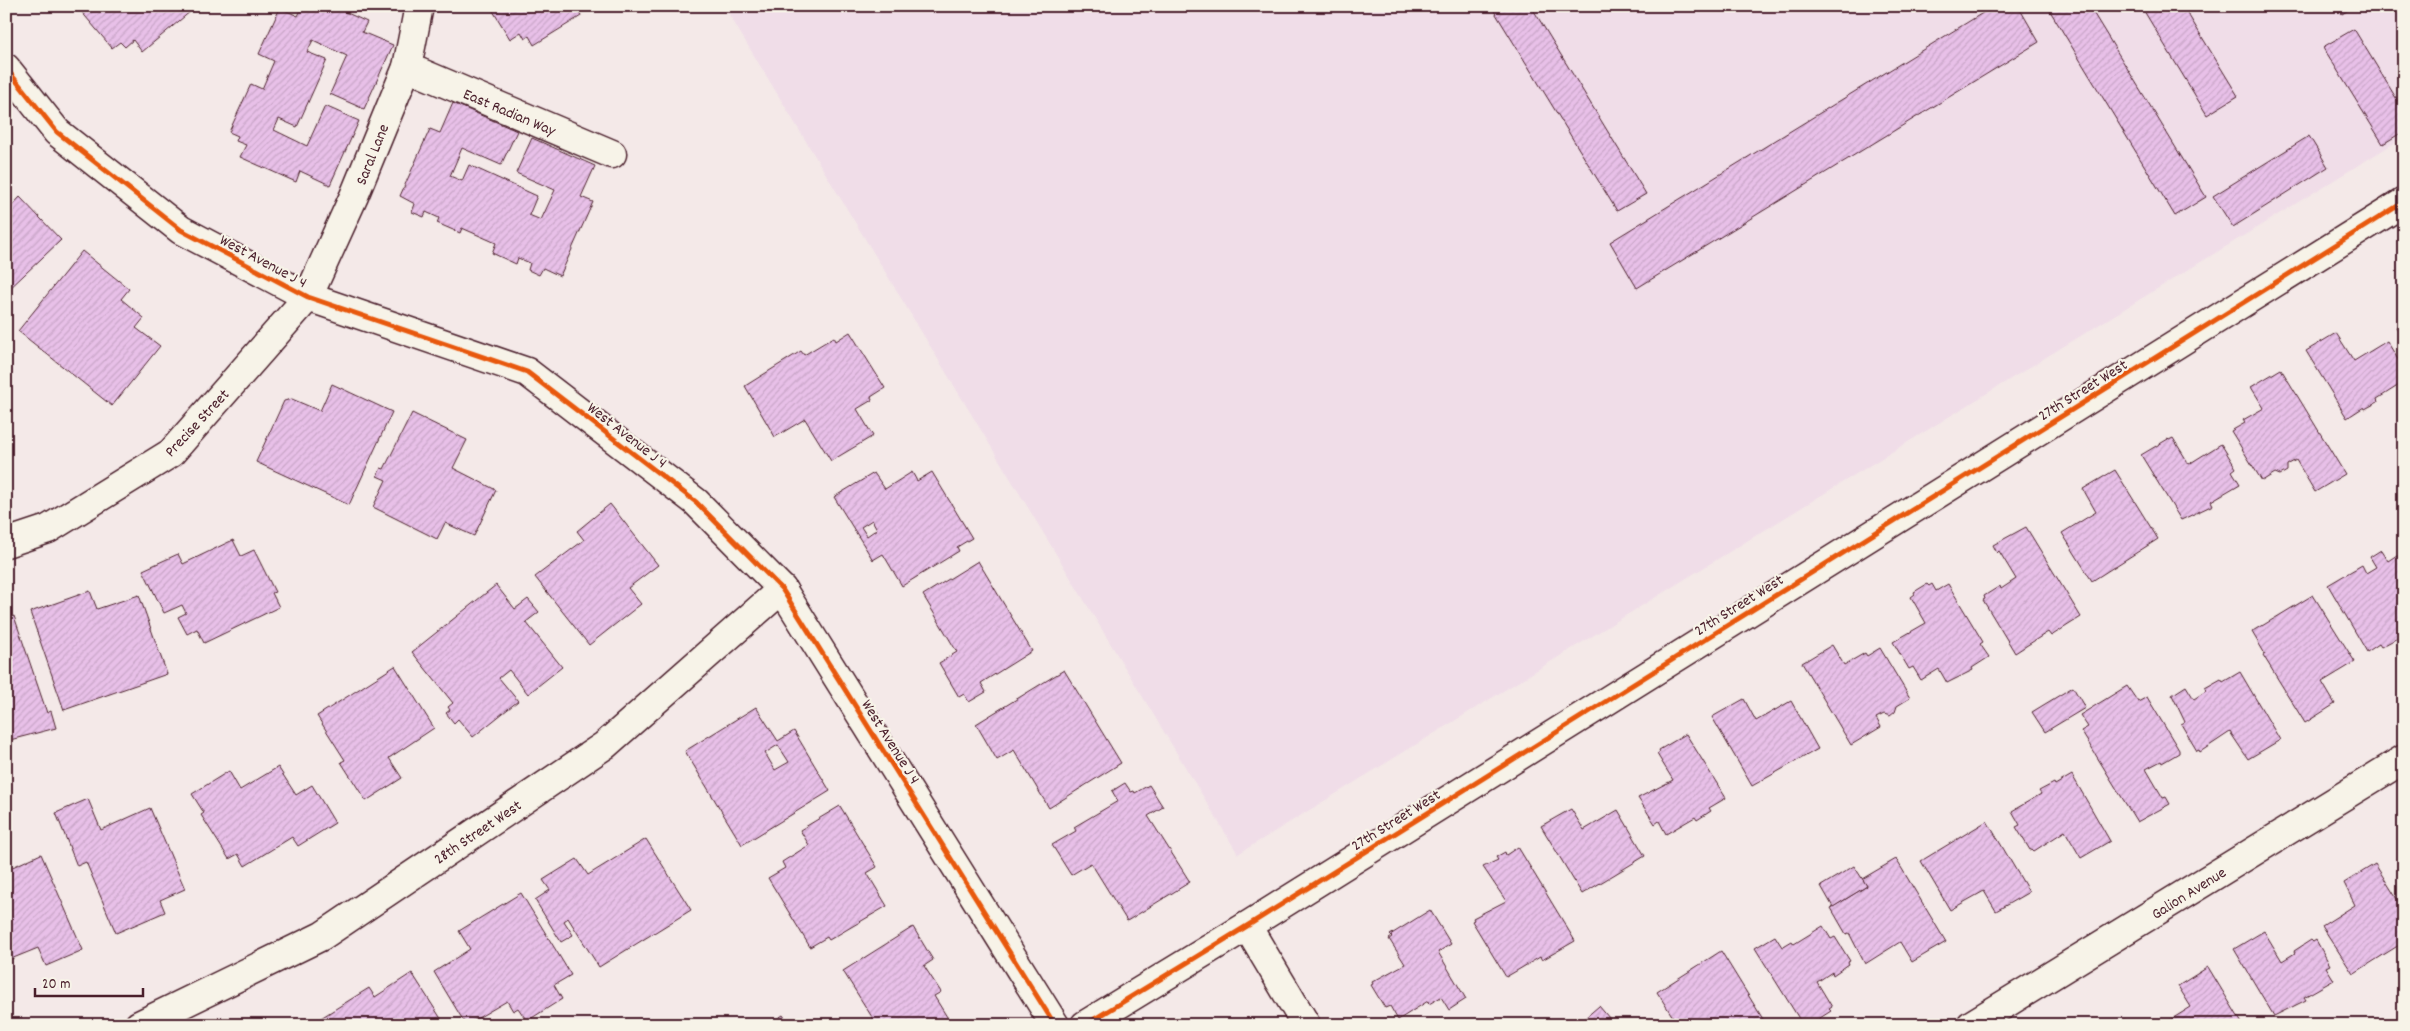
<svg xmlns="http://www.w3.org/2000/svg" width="2410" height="1031" font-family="Dekko,sans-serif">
	<defs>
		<pattern id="building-hatch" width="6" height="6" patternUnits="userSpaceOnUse" patternTransform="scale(1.25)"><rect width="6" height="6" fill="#e8c0e8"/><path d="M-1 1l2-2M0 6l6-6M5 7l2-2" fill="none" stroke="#c8a5c7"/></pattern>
	</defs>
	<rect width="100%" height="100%" fill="#f4e9e8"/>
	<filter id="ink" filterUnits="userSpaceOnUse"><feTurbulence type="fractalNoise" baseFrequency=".02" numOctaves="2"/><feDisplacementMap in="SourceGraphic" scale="10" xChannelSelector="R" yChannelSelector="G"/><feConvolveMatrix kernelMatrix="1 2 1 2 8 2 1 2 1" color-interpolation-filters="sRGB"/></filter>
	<g filter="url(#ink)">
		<!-- built -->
		<polygon fill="#f0dde8" points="724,6 2404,6 2404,137 1238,854"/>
		<!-- building -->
		<g fill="url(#building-hatch)" stroke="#4a1f2b" fill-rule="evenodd">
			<polygon points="84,6 132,6 134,9 138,6 187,6 191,11 142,52 133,40 125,47 120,42 112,48 80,10"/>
			<polygon points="303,6 332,6 367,22 362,32 393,45 364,109 330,94 347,56 313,40 307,52 327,60 297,127 279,119 274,130 307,146 325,106 359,121 330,185 300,171 296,182 240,157 246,145 236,141 238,136 229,132 251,84 262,89 274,61 259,54 280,8 298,16"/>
			<polygon points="490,6 574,6 581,16 534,45 529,36 525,39 521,32 510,39"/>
			<polygon points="1491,6 1531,6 1646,194 1617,211"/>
			<polygon points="1994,6 2018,6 2039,42 1637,288 1610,242"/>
			<polygon points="2047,6 2089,6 2206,197 2175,216"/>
			<polygon points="2141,6 2183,6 2238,96 2207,115"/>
			<polygon points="2337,6 2355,6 2342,14"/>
			<polygon points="2380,6 2393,6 2383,12"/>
			<polygon points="2354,29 2404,111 2404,131 2383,144 2323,47"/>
			<polygon points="453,103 517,131 501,165 462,148 450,176 462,181 469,165 537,196 529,215 541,220 555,190 516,173 532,138 595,166 581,197 593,202 560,276 543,268 539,275 528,270 530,263 518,258 516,264 492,253 496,243 462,228 460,233 437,223 439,218 426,212 424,217 412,212 415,204 400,196 430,129 440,133"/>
			<polygon points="2309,136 2328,167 2233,227 2213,196"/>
			<polygon points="20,197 61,240 6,292 6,224 13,218 7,211"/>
			<polygon points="82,251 129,289 121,299 144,318 136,328 160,346 112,406 18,331"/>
			<polygon points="2404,322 2404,339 2396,327"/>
			<polygon points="850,332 885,388 871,397 872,400 857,409 873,436 831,461 805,419 775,437 745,386 801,351 804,355 834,337 836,341"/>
			<polygon points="2336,333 2354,361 2387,341 2402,366 2399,368 2404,377 2404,382 2377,399 2378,402 2365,409 2364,407 2347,418 2306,351"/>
			<polygon points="2281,369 2345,474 2315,492 2296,460 2287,465 2287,471 2280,475 2275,473 2262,481 2231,431 2245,423 2243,420 2264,408 2251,387"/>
			<polygon points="332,384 392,412 349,505 256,462 284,401 292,399 320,411"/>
			<polygon points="412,413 467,440 453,468 496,490 474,536 445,523 437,539 373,507 386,480 377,476 381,468 384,469"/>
			<polygon points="2173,438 2189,464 2221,444 2236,468 2232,471 2240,484 2211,501 2213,505 2181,520 2141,455 2168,439 2169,440"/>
			<polygon points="2115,470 2158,539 2092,581 2062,533 2096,512 2083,489"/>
			<path d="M912,472l5,9 15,-9 40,66 -15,9 2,4 -57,35 -19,-32 -10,6 -39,-63 40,-24 11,16zM872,520l5,9 -10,7 -6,-9z"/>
			<polygon points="610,504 658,565 628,588 641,604 589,645 535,577 584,540 577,531"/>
			<polygon points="2026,527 2081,617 2051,636 2048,632 2015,653 1983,600 1985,599 1984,596 2000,586 2001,589 2016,579 1999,551 1997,553 1993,545"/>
			<polygon points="233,540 241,556 254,550 275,592 272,593 279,607 204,643 197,629 187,634 178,617 186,613 182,605 164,613 143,570 178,554 183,564"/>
			<polygon points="2381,550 2388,561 2397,555 2404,567 2404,636 2403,635 2381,647 2379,644 2367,652 2328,585 2362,565 2366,573 2376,567 2370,557"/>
			<polygon points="978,561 1032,651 981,683 986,692 969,702 964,694 959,697 939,663 957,652 923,595"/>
			<polygon points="1927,584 1929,586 1932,584 1936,591 1948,584 1983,642 1980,644 1989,657 1972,668 1973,670 1947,683 1939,669 1921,680 1913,667 1909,669 1893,642 1926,623 1911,597 1915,594 1914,592"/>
			<polygon points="496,585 515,609 528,599 539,612 526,622 562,667 528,694 509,670 499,678 518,701 473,737 458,719 454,723 446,713 450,710 448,707 453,703 412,652"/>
			<polygon points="90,591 97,609 139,595 167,674 64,710 30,612"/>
			<polygon points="2313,595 2355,662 2322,682 2335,704 2305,723 2263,655 2265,654 2252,632"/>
			<polygon points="14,616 47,713 51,711 56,728 6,741 6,619"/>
			<polygon points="1832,645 1844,665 1865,653 1867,656 1880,648 1910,698 1897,706 1895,712 1890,716 1884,714 1876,718 1881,727 1851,745 1802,663"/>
			<polygon points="395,666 434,728 389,758 402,778 366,801 341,762 345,760 317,716"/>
			<polygon points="1064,670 1121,763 1049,808 1014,750 997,760 976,724"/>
			<polygon points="2240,672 2280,740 2248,759 2230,732 2200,752 2199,750 2197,751 2181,724 2185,722 2172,695 2186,686 2194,699 2206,691 2205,688 2221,679 2223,682"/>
			<polygon points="2127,686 2138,702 2147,697 2179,750 2179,753 2162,763 2161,761 2146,769 2163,798 2166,797 2170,804 2137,822 2081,731 2088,727 2080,715"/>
			<polygon points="2073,687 2085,708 2045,732 2032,712"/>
			<polygon points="1744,699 1756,721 1791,701 1818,749 1752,786 1712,717"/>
			<path d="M756,707l22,34 16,-10 36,60 -88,54 -57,-94zM778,745l11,17 -14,8 -10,-17z"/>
			<polygon points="1686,734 1726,798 1709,808 1711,811 1697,820 1695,817 1666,834 1659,821 1655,824 1638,798 1673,780 1657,754 1660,752 1659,750"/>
			<polygon points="278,767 296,795 312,785 335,823 298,846 292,837 245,866 238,854 229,859 201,815 204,813 192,794 229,771 240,790"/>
			<polygon points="2072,775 2110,841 2081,858 2065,831 2034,851 2032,849 2030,850 2016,827 2020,825 2012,811 2041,794 2039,791 2054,783 2055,785"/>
			<polygon points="1125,783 1131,792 1134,791 1135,793 1149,785 1163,807 1148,816 1190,882 1127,921 1091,863 1071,875 1052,845 1076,831 1074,827 1118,801 1112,791"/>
			<polygon points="88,799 101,830 150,808 185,889 160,900 165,912 116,933 86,862 77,866 56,813"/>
			<polygon points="840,806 877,867 867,873 887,906 829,940 827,937 810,947 768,878 785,868 782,862 809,845 800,830"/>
			<polygon points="1571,809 1584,830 1618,810 1645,856 1582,894 1541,826"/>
			<polygon points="1987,821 2029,892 1996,911 1984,891 1950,910 1921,861"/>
			<polygon points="646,839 691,910 599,967 568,918 564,921 573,935 561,942 535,900 550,890 543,880 577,859 588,875"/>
			<polygon points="1518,847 1575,941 1542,960 1540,957 1506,977 1472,921 1474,920 1473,918 1506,901 1483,867 1498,860 1496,857 1505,852 1506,855"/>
			<polygon points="41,854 83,950 46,966 38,948 6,961 6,870"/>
			<polygon points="1896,859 1946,942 1912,962 1900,942 1865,964 1849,933 1846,934 1831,908 1867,886 1862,879"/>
			<polygon points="2375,864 2404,910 2404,942 2353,974 2322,926 2355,905 2344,883"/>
			<polygon points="1854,866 1867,886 1833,907 1821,886"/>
			<polygon points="521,893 571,975 554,985 562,999 527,1021 518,1008 513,1011 507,1001 466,1025 434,972 470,949 459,931"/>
			<polygon points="1430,910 1451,944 1438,952 1466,999 1449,1010 1441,997 1429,1004 1428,1001 1398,1020 1390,1006 1385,1008 1371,985 1373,984 1372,982 1405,964 1389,939 1392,937 1390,935"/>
			<polygon points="1823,926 1831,939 1835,937 1850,961 1848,962 1849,964 1833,975 1832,972 1817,982 1832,1007 1829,1009 1831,1011 1809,1025 1803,1025 1755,948 1775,936 1782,947 1792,941 1794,944"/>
			<polygon points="913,927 933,960 924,966 941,992 934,996 952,1025 877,1025 843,971"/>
			<polygon points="2264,931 2282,961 2295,953 2294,951 2311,940 2313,942 2316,940 2330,965 2326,967 2334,980 2304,997 2306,1000 2274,1016 2234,949"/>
			<polygon points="1721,951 1766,1024 1678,1025 1657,992"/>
			<polygon points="2208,967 2243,1025 2162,1025 2191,1007 2178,986"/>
			<polygon points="412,973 445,1025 319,1025 316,1021 369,988 375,997"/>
			<polygon points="1599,1006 1615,1025 1577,1025"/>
			<polygon points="783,1015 790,1025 767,1025"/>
			<polygon points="2125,1019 2128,1025 2115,1025"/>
		</g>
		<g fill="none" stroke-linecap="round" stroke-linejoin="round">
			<!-- minor casing -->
			<g stroke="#4a1f2b" stroke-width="31">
				<g id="minor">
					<polyline points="407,67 612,154"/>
					<polyline points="6,68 57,132 181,230 308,297 527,372 696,502 782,589 1055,1025"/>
					<polyline points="6,543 48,529 171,453 308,297 354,196 407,67 419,6"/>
					<polyline points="1247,926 1306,1025"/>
					<polyline points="139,1025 322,936 605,745 782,589"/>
					<polyline points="1085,1025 1247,926 2404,202"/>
					<polyline points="1971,1025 2404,759"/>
				</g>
			</g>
			<!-- minor -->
			<use href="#minor" stroke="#f7f3e8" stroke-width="28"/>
			<!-- cycleway casing -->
			<g stroke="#f7f3e8" stroke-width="8">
				<g id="cycleway">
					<polyline points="6,68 57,132 181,230 308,297 527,372 696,502 782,589 1055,1025"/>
					<polyline points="1085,1025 1247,926 2404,202"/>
				</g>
			</g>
			<!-- cycleway -->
			<use href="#cycleway" stroke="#e8590c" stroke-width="5"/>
		</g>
	</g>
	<g text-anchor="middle" stroke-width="4.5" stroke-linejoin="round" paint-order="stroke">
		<!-- street labels -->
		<g font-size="16" fill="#4a1f2b" stroke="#f7f3e8">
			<text transform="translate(510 111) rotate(23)" y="6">East Radian Way</text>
			<text transform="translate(371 154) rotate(-68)" y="6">Saral Lane</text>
			<text transform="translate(264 260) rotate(28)" y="6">West Avenue J 4</text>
			<text transform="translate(2082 389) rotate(-32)" y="6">27th Street West</text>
			<text transform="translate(196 422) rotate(-47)" y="6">Precise Street</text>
			<text transform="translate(628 434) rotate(38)" y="6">West Avenue J 4</text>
			<text transform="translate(1738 604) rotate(-32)" y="6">27th Street West</text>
			<text transform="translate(892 741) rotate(58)" y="6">West Avenue J 4</text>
			<text transform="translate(1395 819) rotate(-32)" y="6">27th Street West</text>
			<text transform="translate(477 831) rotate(-34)" y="6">28th Street West</text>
			<text transform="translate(2188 892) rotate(-32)" y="6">Galion Avenue</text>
		</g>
	</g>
	<!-- margin -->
	<rect width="2410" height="1031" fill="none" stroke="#f7f3e8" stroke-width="25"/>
	<rect x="12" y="12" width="2385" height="1006" fill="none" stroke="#4a1f2b" stroke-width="2" filter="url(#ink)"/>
	<!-- scale -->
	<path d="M35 988v8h108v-8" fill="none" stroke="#4a1f2b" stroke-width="2.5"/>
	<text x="42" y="988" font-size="15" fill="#4a1f2b" stroke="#f7f3e8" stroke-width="4" paint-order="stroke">20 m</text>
</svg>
